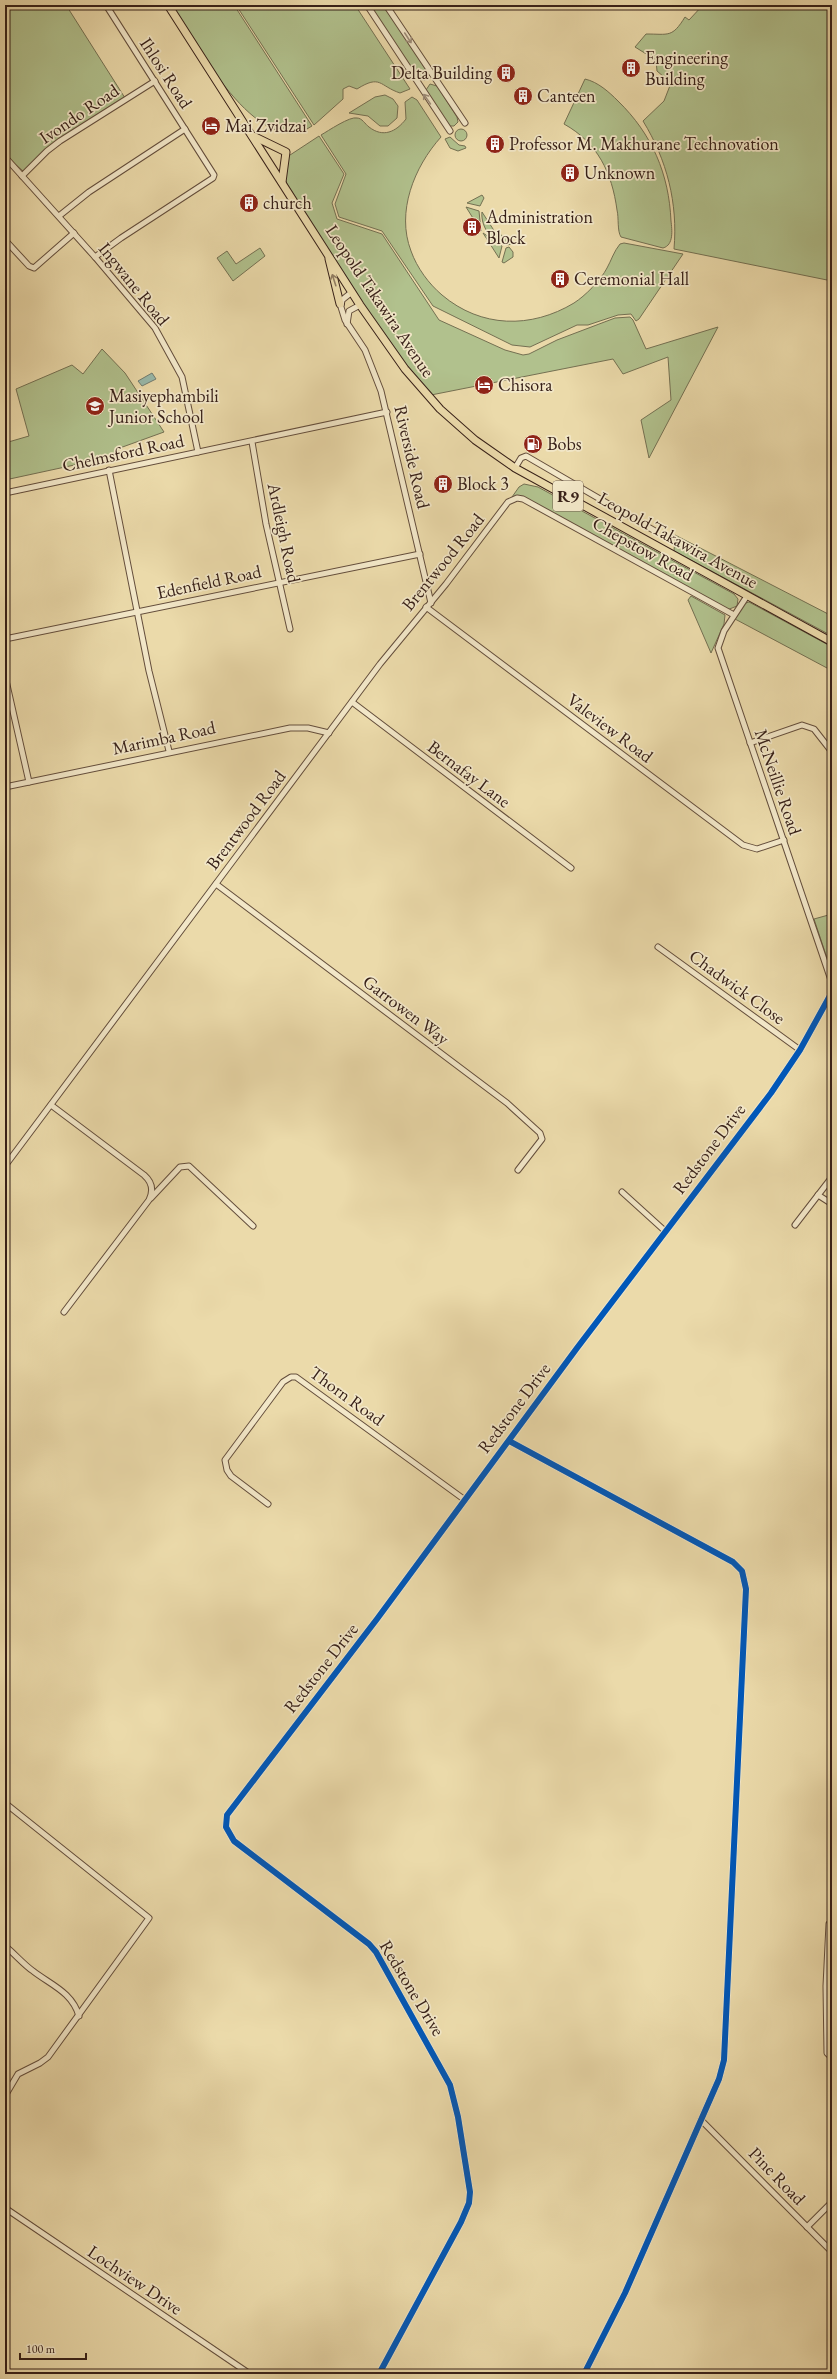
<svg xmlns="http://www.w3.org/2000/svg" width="837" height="2379" font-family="'EB Garamond',serif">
	<rect width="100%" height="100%" fill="#ebdaaa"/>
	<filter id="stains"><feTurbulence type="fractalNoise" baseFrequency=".005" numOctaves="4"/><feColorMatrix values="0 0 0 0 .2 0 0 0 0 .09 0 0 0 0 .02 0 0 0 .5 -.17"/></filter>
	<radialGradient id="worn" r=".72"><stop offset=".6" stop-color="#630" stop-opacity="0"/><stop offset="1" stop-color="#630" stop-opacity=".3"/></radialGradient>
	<!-- green -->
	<g fill="#b1c18d" stroke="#747052">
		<polygon points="5,5 66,5 125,98 60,140 23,171 5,155"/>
		<path d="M171,5h63l78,121c-54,37 -118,-86 -141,-121z"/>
		<path d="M236,5h119l55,84 -10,4c-21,-7 -19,-19 -43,-4l-8,-3 -6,3v10l-29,26z"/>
		<polygon points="373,5 384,5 428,73 425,80 417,79 372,9"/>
		<path d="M703,5h129v276l-158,-32c4,-46 -7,-89 -31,-128l21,-20 7,-18 -14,-12 -1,-11 -21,-13 11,-13c23,0 26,4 39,-17l4,3z"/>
		<path d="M585,79c13,3 24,13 33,22 34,33 51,73 53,120 1,9 3,24 -8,27l-42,-11c-4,-6 -2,-19 -4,-27 -5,-37 -19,-67 -53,-86z"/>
		<polygon points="430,84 437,86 457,117 458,122 454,126 449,126 426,90"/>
		<polygon points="385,95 393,99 398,106 397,118 388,126 380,126 368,116 349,113 375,97"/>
		<path d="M412,97l5,3 24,37c-27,30 -45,75 -30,114 6,17 18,33 31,44 39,33 89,34 132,8 11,-7 27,-23 33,-35 4,-7 7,-17 13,-24l4,-1 59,11 -44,65 -3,2 -5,-7 -13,1 -30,10h-11l-47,22 -18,-2 -79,-39 -51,-75 -43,-14 -4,-13 11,-30 -25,-39c7,-4 29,-19 36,-17 5,0 8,6 12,9 14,11 27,5 37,-8l-1,-17z"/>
		<circle cx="461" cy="135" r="6"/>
		<path d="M319,136l25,38 -12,29 5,16 45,15 57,86 66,30 18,5 6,-1 28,-14 58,-22 15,-1 3,3 13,29 72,-22 -69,131 -8,-38 30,-20 -3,-43 -45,17 -10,-15 -182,36c-56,-64 -98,-139 -144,-211l-3,-8 3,-19z"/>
		<polygon points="450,137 459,145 465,146 466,148 458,151 450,148 445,139"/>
		<polygon points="482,195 484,198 480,206 467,203"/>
		<polygon points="466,207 479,211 481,231"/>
		<path d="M482,212l13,20 18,9 -1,3c-17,5 -32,-17 -30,-32z"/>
		<polygon points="483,233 502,246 499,258"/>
		<polygon points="509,247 513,252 513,257 504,263 502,262 506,248"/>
		<polygon points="260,248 265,256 233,281 217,258 227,251 236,264"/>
		<polygon points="102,349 125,373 164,432 117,449 116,456 5,480 5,443 29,436 16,389 72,365 83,374"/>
		<polygon points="524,484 538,487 734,594 738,599 737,606 727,610 517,496 512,497 519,487"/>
		<polygon points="675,535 832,616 832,636 674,551"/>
		<polygon points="691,596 725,615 724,624 711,653 688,600"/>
		<polygon points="749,602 832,647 832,669 827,668 735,619 743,604"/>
		<polygon points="832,914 832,973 814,919"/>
	</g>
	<!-- water -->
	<polygon fill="#98baac" stroke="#717c71" points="152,373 156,379 142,386 138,381"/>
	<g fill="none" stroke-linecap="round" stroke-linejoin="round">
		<!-- minor casing -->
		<g stroke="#644e3c" stroke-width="7">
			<g id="minor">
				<polyline points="367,5 450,131"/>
				<polyline points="386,5 465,123"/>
				<polyline points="5,157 95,257 155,328 182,377 198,452"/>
				<polyline points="22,176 47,151 60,141 155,81"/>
				<polyline points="59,216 89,192 185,129"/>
				<polyline points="5,240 29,266 34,268 74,233"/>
				<polyline points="95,257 121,238 213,178 214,175 106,5"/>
				<polyline points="352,292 342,300 341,307 345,320 365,350 381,391 431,603"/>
				<polyline points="347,324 349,311 360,305"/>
				<polyline points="252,442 266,524 290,629"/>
				<polyline points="515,468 521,458 526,456 655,531"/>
				<polyline points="109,470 149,671 169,751"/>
				<polyline points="5,493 387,412"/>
				<polyline points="747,596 724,631 718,648 832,983"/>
				<polyline points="426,607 743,845 757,849 784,840"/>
				<polyline points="5,639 420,554"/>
				<polyline points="831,669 832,670"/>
				<polyline points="5,676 29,782"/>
				<polyline points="352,702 571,868"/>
				<polyline points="750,743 802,725 814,729 832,752"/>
				<polyline points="5,787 290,728 308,728 329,733"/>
				<polyline points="216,884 507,1103 540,1133 542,1139 518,1170"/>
				<polyline points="658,947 800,1050"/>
				<path d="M51,1105l93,70c8,7 10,15 5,25l-85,112"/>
				<polyline points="5,1166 380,664 446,584 508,502 517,498 523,499 734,615"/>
				<polyline points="622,1192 665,1231"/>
				<polyline points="818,1195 832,1204"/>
				<polyline points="151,1198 180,1167 189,1166 253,1226"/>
				<polyline points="795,1225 832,1177"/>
				<polyline points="509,1441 733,1562 742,1571 746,1589 724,2060 719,2079 625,2293 584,2374"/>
				<polyline points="268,1504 231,1476 227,1470 225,1460 283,1382 291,1377 296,1377 465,1500"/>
				<polyline points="5,1803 149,1918 48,2057 40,2063 18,2074 5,2096"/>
				<polyline points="829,1924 826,1986 827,2053 832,2058"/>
				<path d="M5,1946c10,8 18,18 28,25 18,14 39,21 46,45"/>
				<polyline points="701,2120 832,2252"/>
				<polyline points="5,2208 250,2374"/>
				<polyline points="807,2227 832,2202"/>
				<polyline points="379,2374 461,2222 469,2203 470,2192 458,2117 450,2085 376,1952 369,1944 234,1841 226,1827 227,1815 377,1619 577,1348 771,1093 800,1050 832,992"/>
			</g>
		</g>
		<!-- highway casing -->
		<g stroke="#372018" stroke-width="9">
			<g id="highway">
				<polyline points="168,5 360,305 405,369 440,409 475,440 515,468 832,642"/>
				<polyline points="253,136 286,152 282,182"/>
				<polyline points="329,259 340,304"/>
			</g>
		</g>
		<!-- minor -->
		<use href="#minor" stroke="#f2e7c8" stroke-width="5"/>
		<!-- highway -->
		<use href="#highway" stroke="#ebdaaa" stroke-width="7"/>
		<!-- cycleway casing -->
		<g stroke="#f2e7c8" stroke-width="8">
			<g id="cycleway">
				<polyline points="509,1441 733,1562 742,1571 746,1589 724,2060 719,2079 625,2293 584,2374"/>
				<polyline points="379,2374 461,2222 469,2203 470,2192 458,2117 450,2085 376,1952 369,1944 234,1841 226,1827 227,1815 377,1619 577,1348 771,1093 800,1050 832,992"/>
			</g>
		</g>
		<!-- cycleway -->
		<use href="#cycleway" stroke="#0057b8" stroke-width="6"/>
	</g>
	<!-- one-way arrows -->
	<defs><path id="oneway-shaft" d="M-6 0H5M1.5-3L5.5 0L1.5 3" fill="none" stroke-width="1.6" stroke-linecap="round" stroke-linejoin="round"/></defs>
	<g stroke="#9e8d79">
		<use href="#oneway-shaft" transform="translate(408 38) rotate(57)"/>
		<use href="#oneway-shaft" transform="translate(427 99) rotate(-125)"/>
	</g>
	<use stroke="#917d61" href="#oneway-shaft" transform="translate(334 280) rotate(-108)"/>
	<!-- icons -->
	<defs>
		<g id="building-disc" transform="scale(1)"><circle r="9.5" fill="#8f2418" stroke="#f2e7c8"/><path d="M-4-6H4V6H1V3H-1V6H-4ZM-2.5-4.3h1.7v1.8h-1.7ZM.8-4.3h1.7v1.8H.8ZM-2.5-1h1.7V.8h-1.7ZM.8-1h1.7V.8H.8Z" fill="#fff"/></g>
		<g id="hotel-disc" transform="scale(1)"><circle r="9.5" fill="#8f2418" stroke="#f2e7c8"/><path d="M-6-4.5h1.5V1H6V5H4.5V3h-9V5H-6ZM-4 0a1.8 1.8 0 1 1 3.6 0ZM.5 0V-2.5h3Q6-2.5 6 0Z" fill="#fff"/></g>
		<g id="school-disc" transform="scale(1)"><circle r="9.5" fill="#8f2418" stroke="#f2e7c8"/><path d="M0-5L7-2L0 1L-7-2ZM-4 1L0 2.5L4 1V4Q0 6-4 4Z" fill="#fff"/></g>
		<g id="fuel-disc" transform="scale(1)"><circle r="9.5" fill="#8f2418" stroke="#f2e7c8"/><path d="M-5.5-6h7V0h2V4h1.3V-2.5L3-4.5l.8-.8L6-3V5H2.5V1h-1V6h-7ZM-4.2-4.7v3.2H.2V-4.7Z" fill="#fff"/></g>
	</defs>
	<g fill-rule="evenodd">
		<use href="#building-disc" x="631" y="68"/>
		<use href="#building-disc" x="506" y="73"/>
		<use href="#building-disc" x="523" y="96"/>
		<use href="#hotel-disc" x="211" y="126"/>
		<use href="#building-disc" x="495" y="144"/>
		<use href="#building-disc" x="570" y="173"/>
		<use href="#building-disc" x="249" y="203"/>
		<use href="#building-disc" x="472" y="227"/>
		<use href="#building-disc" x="560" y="279"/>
		<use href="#hotel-disc" x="484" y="385"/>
		<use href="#school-disc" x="95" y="406"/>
		<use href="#fuel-disc" x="533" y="444"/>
		<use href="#building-disc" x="443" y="484"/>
	</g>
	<g text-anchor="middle" stroke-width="3.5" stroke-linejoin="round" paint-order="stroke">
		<!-- shield labels -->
		<rect fill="#f2e7c8" stroke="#6f5c4d" stroke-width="1" x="553" y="481" width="30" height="30" rx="3"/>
		<g font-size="17" font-weight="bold" fill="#372018">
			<text x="568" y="502">R9</text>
		</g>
		<!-- poi labels -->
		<g font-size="18" fill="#372018" stroke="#f2e7c8" text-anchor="start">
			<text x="645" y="64">Engineering<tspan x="645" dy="21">Building</tspan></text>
			<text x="492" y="79" text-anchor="end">Delta Building</text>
			<text x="537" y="102">Canteen</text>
			<text x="225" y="132">Mai Zvidzai</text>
			<text x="509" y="150">Professor M. Makhurane Technovation</text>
			<text x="584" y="179">Unknown</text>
			<text x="263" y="209">church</text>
			<text x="486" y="223">Administration<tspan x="486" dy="21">Block</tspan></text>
			<text x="574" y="285">Ceremonial Hall</text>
			<text x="498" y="391">Chisora</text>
			<text x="109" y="402">Masiyephambili<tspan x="109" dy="21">Junior School</tspan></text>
			<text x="547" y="450">Bobs</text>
			<text x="457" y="490">Block 3</text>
		</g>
		<!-- street labels -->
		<g font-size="18" fill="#372018" stroke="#f2e7c8">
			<text transform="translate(166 73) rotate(57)" y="6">Ihlosi Road</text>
			<text transform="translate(79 114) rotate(-34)" y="6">Ivondo Road</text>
			<text transform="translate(134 284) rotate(51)" y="6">Ingwane Road</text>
			<text transform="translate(380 301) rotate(56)" y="6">Leopold Takawira Avenue</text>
			<text transform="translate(123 453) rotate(-12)" y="6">Chelmsford Road</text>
			<text transform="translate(412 457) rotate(77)" y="6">Riverside Road</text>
			<text transform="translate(284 533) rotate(78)" y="6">Ardleigh Road</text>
			<text transform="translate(678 540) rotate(29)" y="6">Leopold Takawira Avenue</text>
			<text transform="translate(643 549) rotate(29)" y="6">Chepstow Road</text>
			<text transform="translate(443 562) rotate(-51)" y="6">Brentwood Road</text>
			<text transform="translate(209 582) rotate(-12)" y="6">Edenfield Road</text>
			<text transform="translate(610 728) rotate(37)" y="6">Valeview Road</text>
			<text transform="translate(164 738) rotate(-12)" y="6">Marimba Road</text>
			<text transform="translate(469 774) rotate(37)" y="6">Bernafay Lane</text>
			<text transform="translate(778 782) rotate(71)" y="6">McNeillie Road</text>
			<text transform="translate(246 820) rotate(-53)" y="6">Brentwood Road</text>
			<text transform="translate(737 987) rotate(36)" y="6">Chadwick Close</text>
			<text transform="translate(406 1010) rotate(37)" y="6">Garrowen Way</text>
			<text transform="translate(709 1149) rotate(-53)" y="6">Redstone Drive</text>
			<text transform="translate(347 1396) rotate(36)" y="6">Thorn Road</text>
			<text transform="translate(514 1408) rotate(-53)" y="6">Redstone Drive</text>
			<text transform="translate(321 1668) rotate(-52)" y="6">Redstone Drive</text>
			<text transform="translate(412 1988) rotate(59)" y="6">Redstone Drive</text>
			<text transform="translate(777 2176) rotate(46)" y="6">Pine Road</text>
			<text transform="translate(135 2280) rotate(34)" y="6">Lochview Drive</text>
		</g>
	</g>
	<!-- margin -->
	<rect width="837" height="2379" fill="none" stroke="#ebdaaa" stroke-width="20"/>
	<rect x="6" y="6" width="825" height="2367" fill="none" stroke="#372018" stroke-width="2"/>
	<rect x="10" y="10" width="817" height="2359" fill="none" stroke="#372018"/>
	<!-- scale -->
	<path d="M20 2353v6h66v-6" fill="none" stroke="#372018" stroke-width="2"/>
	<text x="26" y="2353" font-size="12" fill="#372018" stroke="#f2e7c8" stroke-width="3" paint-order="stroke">100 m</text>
	<rect width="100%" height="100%" filter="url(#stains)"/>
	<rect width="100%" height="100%" fill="url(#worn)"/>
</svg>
